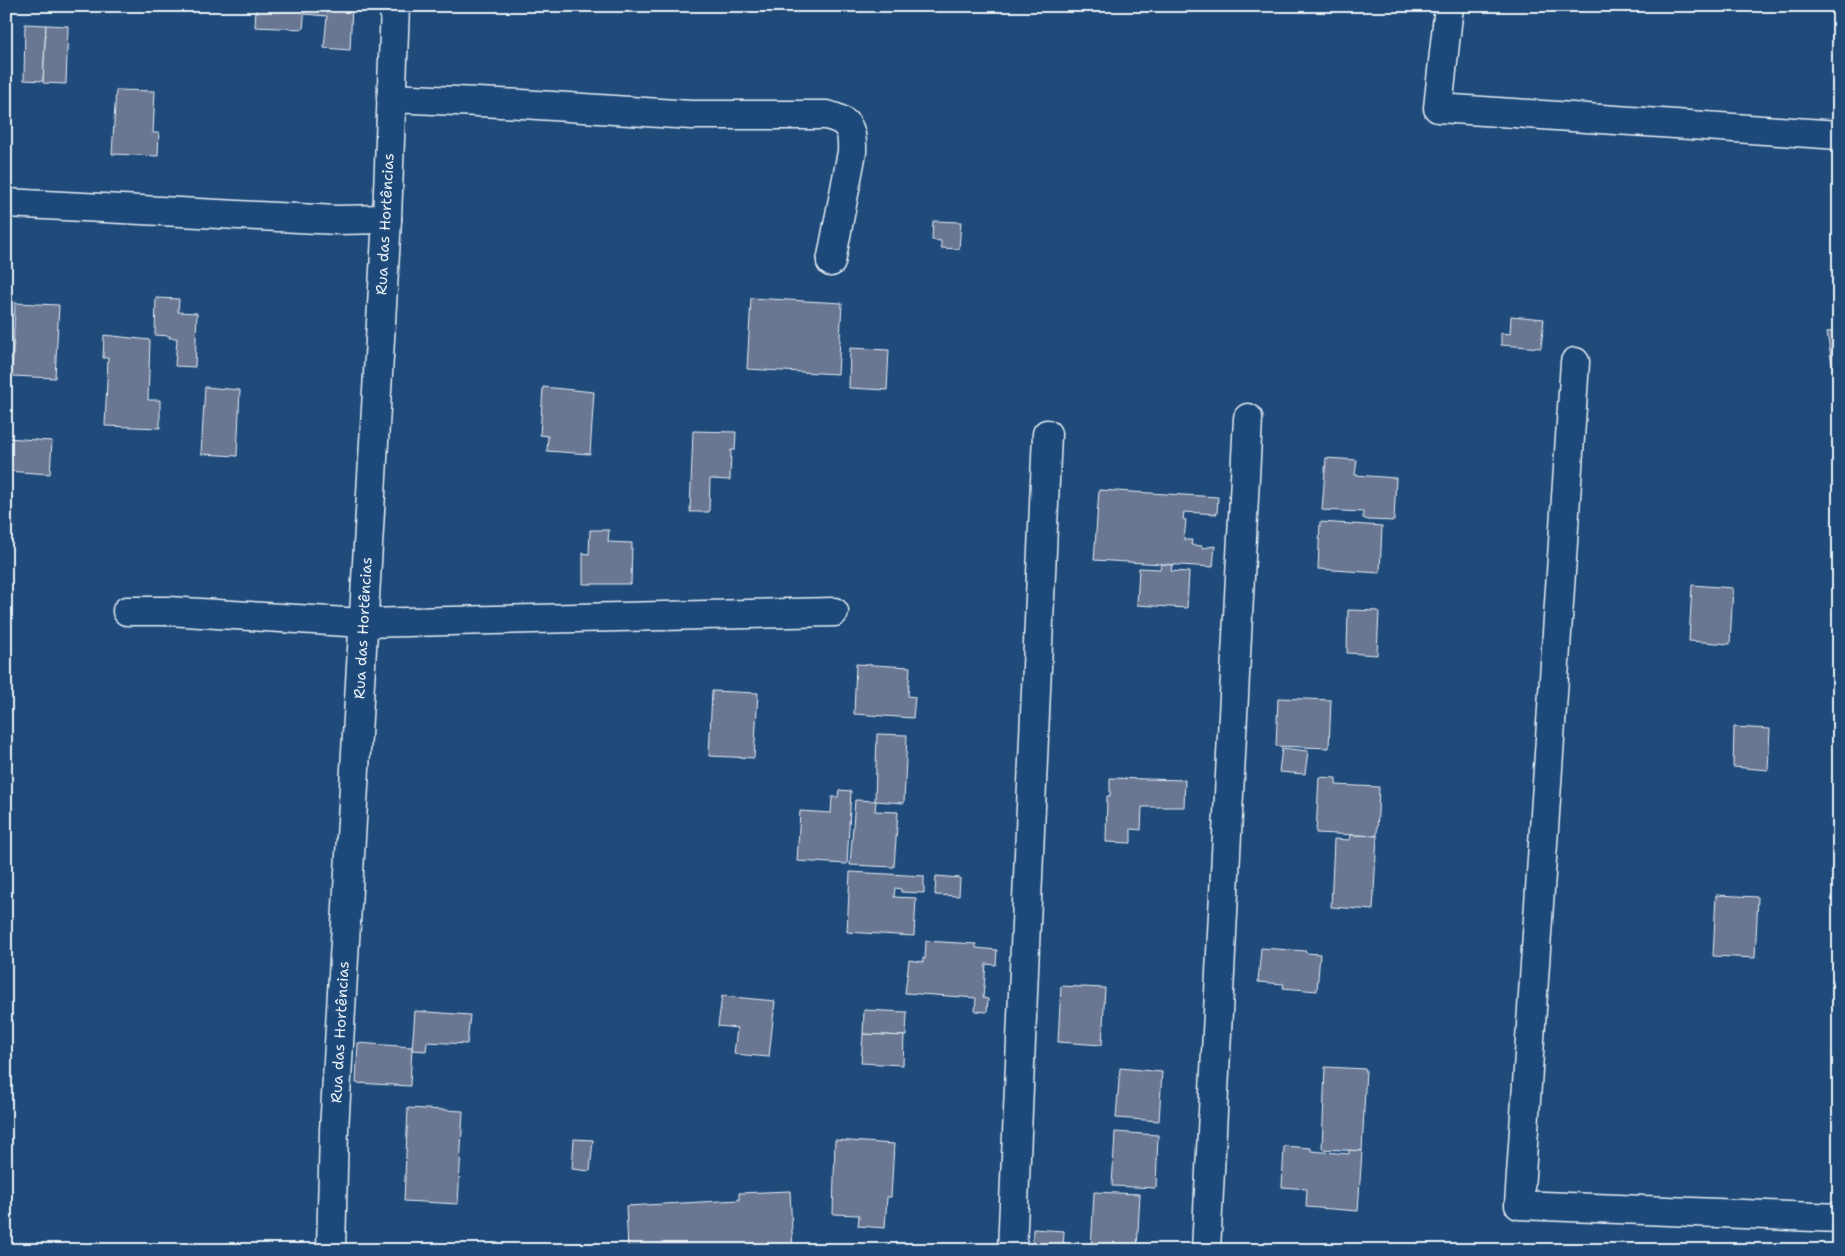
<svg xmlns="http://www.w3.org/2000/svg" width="1845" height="1256" font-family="'Shantell Sans',sans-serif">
	<rect width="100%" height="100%" fill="#1f4a7a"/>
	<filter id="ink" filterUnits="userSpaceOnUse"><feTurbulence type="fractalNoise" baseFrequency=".02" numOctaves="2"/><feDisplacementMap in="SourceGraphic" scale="10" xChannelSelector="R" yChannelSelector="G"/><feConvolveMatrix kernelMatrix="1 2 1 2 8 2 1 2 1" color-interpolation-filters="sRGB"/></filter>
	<g filter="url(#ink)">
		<!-- building -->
		<g fill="#6b7793" stroke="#e8f1f8">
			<polygon points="256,6 305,6 303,29 255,27"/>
			<polygon points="305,6 352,6 350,50 324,48 327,16 304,14"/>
			<polygon points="25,24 46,25 43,81 24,80"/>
			<polygon points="46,25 68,26 66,84 43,83"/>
			<polygon points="116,90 155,91 153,133 159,133 158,156 112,154"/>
			<polygon points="933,221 961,222 959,249 941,248 941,241 932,240"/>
			<polygon points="156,298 179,299 178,312 197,313 195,367 175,366 177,338 169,338 170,336 155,335"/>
			<polygon points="751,298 842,303 838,374 747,369"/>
			<polygon points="15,303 59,305 55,378 12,376"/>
			<polygon points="1511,316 1544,319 1541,348 1501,345 1501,333 1510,334"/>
			<polygon points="1839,331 1839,370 1833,371 1827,332"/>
			<polygon points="104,335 150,340 148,400 160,400 160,428 105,426 108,358 103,358"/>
			<polygon points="850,348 889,350 887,390 849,388"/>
			<polygon points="205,387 240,390 237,456 201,454"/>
			<polygon points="543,387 594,392 590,454 547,451 548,436 540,435"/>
			<polygon points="693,431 736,432 735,450 731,450 730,480 710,479 709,512 690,512"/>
			<polygon points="6,438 52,441 50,474 6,471"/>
			<polygon points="1326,458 1357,460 1355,475 1396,478 1394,521 1368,520 1363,518 1363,512 1322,510"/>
			<polygon points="1099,490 1218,497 1217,514 1184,512 1183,519 1186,520 1184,540 1192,540 1191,545 1202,546 1202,548 1215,546 1213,567 1094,560"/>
			<polygon points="1320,522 1382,526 1380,573 1318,569"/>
			<polygon points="590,530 609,530 608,542 632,543 631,584 583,584 583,553 589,554"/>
			<polygon points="1161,564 1172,565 1171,571 1189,572 1187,608 1137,605 1139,568 1160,569"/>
			<polygon points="1692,585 1733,588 1730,644 1689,641"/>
			<polygon points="1348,610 1379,611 1377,655 1347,653"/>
			<polygon points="856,664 910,667 908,696 915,697 913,718 854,714"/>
			<polygon points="712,691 758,693 754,758 709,756"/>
			<polygon points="1278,698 1331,700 1329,748 1276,746"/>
			<polygon points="1734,727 1770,729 1768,770 1733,767"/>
			<polygon points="877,734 907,735 904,803 875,801"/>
			<polygon points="1282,748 1308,751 1305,774 1279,772"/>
			<polygon points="1319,777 1336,778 1336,785 1379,787 1377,836 1316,833"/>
			<polygon points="1110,778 1185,780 1184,807 1142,807 1141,830 1131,829 1131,843 1106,842 1107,796 1110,796"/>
			<polygon points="839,790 851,791 847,864 797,861 800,811 831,813 832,797 838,797"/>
			<polygon points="855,800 876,801 875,811 898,812 894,867 850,865"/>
			<polygon points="1351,835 1377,836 1373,910 1331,907 1334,839 1350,840"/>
			<polygon points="850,872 924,876 924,893 901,892 901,889 895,888 894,897 916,898 914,936 847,932"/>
			<polygon points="936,876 960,878 959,896 935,895"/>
			<polygon points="1716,895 1758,897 1755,958 1713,956"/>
			<polygon points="926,941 976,944 976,948 997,950 996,965 986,964 983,998 988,999 987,1012 975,1011 976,998 905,993 909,960 923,962 923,958 925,959"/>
			<polygon points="1261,948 1306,951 1306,953 1320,954 1317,991 1283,988 1284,984 1258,982"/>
			<polygon points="1061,986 1105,988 1102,1045 1058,1042"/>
			<polygon points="722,996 775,1001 769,1057 734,1054 737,1028 718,1026"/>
			<polygon points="864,1010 907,1012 906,1036 863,1034"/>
			<polygon points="415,1011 470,1015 467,1044 427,1042 426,1051 412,1050"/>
			<polygon points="863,1034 904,1036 903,1065 861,1063"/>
			<polygon points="358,1043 412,1047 410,1086 356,1083"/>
			<polygon points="1325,1067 1366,1069 1362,1151 1322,1149"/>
			<polygon points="1120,1068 1162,1072 1159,1121 1116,1118"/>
			<polygon points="408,1108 463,1111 458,1204 404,1201"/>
			<polygon points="1115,1132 1158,1135 1156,1188 1112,1186"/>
			<polygon points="574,1139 593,1140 590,1171 572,1169"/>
			<polygon points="835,1140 894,1144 891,1197 887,1197 885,1228 858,1226 859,1215 833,1214"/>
			<polygon points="1284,1146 1311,1148 1311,1151 1349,1154 1349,1150 1362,1151 1358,1211 1306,1207 1307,1189 1282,1187"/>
			<polygon points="790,1191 793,1250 628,1250 626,1206 739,1200 739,1193"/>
			<polygon points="1094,1192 1140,1194 1137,1250 1091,1250"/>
			<polygon points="1033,1229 1064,1231 1063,1250 1032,1250"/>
			<polygon points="1564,1243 1608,1245 1608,1250 1563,1250"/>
		</g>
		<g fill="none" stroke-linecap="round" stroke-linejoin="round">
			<!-- minor casing -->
			<g stroke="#e8f1f8" stroke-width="31">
				<g id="minor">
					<polyline points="1449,6 1438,108 1839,135"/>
					<path d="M391,98l131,6 169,11h135c23,5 27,14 26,37l-21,110"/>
					<polyline points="6,203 337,220 387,219"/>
					<polyline points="1575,362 1519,1205 1839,1218"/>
					<polyline points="127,611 168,611 363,623 834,612"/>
					<polyline points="331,1250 334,1130 387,219 395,6"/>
					<polyline points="1012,1250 1047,434"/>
					<polyline points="1206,1250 1248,418"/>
				</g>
			</g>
			<!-- minor -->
			<use href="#minor" stroke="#1f4a7a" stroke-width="28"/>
		</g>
	</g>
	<g text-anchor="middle" stroke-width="5" stroke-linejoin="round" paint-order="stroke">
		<!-- street labels -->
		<g font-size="15" fill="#e8f1f8" stroke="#1f4a7a">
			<text transform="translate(385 224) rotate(-87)" y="5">Rua das Hortências</text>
			<text transform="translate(363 628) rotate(-87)" y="5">Rua das Hortências</text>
			<text transform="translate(340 1032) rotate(-87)" y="5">Rua das Hortências</text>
		</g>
	</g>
	<!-- margin -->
	<rect width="1845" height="1256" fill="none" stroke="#1f4a7a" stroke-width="25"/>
	<rect x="12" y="12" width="1820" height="1231" fill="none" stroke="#e8f1f8" stroke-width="2" filter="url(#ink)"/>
</svg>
